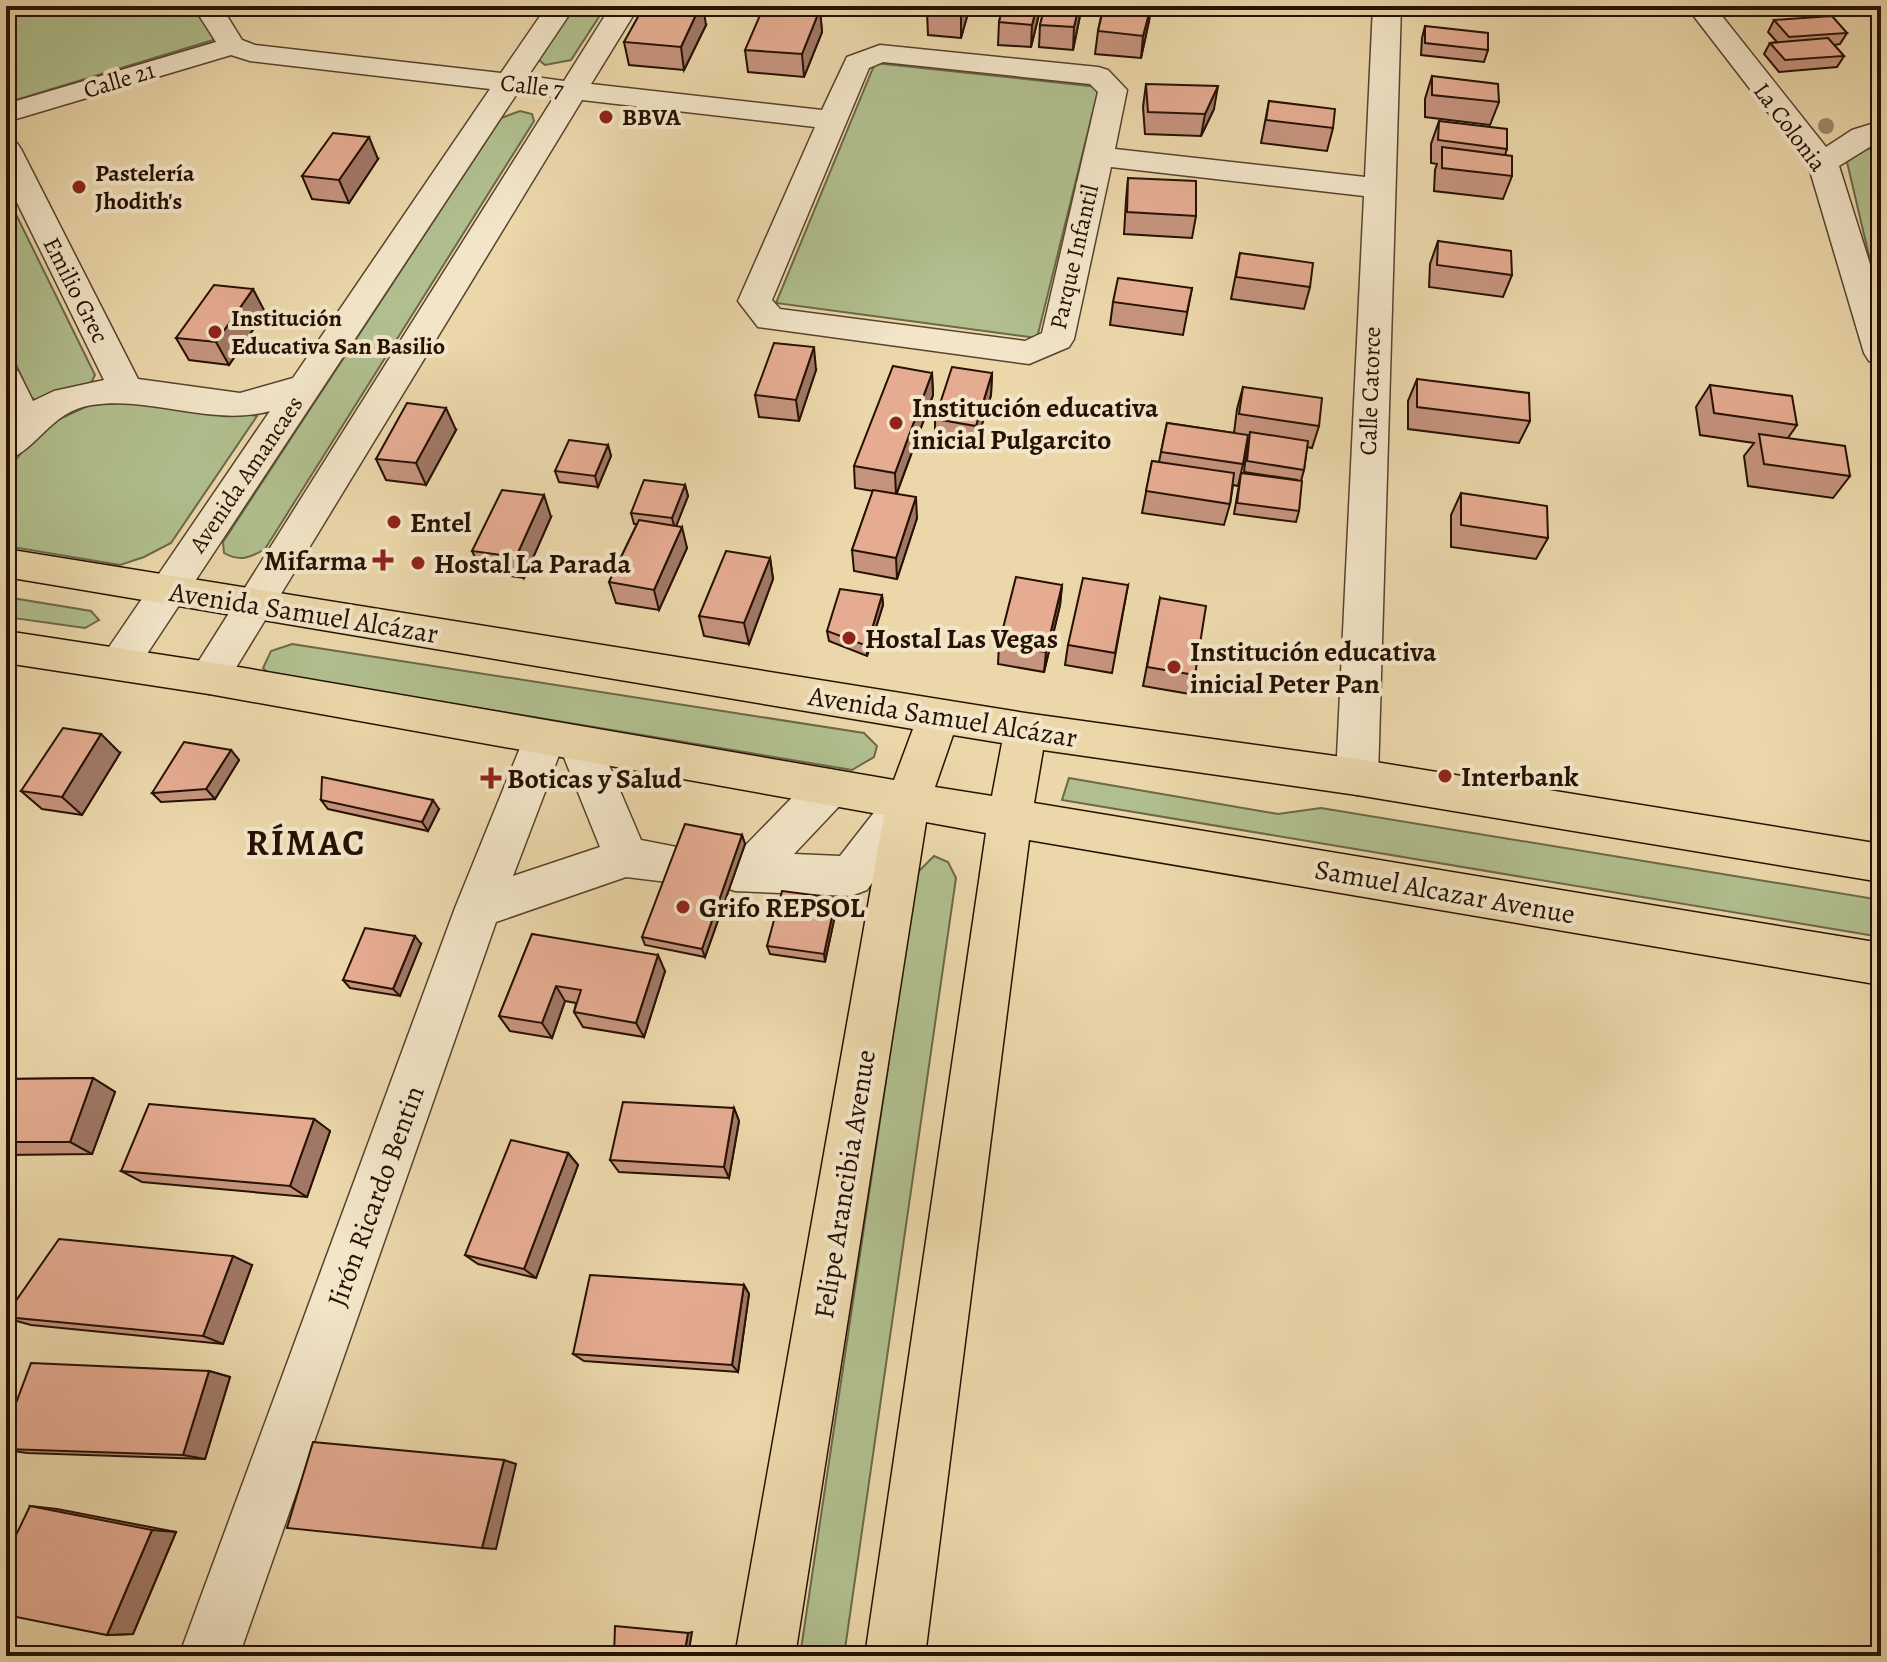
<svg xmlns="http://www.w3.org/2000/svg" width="1887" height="1662" font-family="Alegreya,serif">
	<rect width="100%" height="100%" fill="#ebd7aa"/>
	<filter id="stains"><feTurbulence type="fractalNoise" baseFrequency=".0025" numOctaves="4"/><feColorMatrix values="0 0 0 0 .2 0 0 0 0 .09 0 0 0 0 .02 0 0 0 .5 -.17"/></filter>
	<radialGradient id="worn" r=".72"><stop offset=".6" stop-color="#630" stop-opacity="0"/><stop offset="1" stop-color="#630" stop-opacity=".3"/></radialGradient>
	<!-- green -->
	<g fill="#b1bf8e" stroke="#6c6848" stroke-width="2">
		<polygon points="6,6 207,6 220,38 6,103"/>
		<polygon points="573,6 606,6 571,60 545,65 539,60 540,55"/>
		<polygon points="875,63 1099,87 1037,338 776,303"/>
		<path d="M520,111l12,3 2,7 -269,428c-15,9 -25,13 -41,4l-1,-11 278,-424z"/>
		<polygon points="1881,144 1881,307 1847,162 1862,151"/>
		<polygon points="6,194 95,375 90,385 39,401 31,398 6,342"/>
		<polygon points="125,398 257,416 171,543 144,557 120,565 6,546 6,473 40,428 96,402"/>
		<polygon points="6,597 91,611 99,620 85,628 6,617"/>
		<polygon points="292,644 864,733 877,746 874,757 852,770 268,673 263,668 271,651"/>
		<polygon points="1069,778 1278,814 1321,808 1881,900 1881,937 1062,800"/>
		<polygon points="934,856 948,862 956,878 844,1656 800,1656 917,873"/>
	</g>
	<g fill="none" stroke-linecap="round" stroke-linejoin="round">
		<!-- minor casing -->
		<g stroke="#57422d" stroke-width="3">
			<g id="minor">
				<path d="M193,6h28l21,34 13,5 246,28 46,-67h28l-47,70 36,5 47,-75h28l-48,78 231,26 25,-53 33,-12 218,22 10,3 19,20 -12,59 250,28 8,-171h28l-23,771 -6,13 -15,5 -15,-5 -6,-13 28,-581 -253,-29 -37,172 -5,8 -40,17 -271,-37 -20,-26 77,-174 -233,-27 -359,589 -14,5 -14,-5 -6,-11 6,-11 359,-570 -36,-5 -385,583 -14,5 -14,-5 -6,-11 6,-11 165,-242c-58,16 -118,-15 -178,-6 -42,6 -54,45 -86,55v-93l12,4 15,30 21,-10 50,-11 -98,-200v-40l11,3 4,6 117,230 102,14 53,-15 197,-289 -240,-28 -19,-6 -225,67v-18l210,-62zM883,62l207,22 8,8 -56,241 -17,8 -245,-32 -8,-9 97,-232z"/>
				<polygon points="1686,6 1714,6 1826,147 1852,130 1881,121 1881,140 1839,166 1881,299 1881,364 1869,361 1864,353 1808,164"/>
				<path d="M545,721l15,5 4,8 16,-7 15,5 46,108 51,10 6,14 -6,14 -16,5 -50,-6 -130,45 -257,734h-60l276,-748 69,-170 6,-12zM561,750l39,97 -87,29z"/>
				<polygon points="830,769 845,774 852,787 845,800 794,854 840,856 893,788 908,783 923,788 930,801 867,890 851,896 735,891 719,885 713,871 719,857 739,852 815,774"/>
			</g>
		</g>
		<!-- major casing -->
		<g stroke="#261103" stroke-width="3">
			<path id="major" d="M6,549l1019,164 332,46 524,85v38l-524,-87 -314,-45 -9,53 847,140v42l-852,-145 -104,816h-60l121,-823 -60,-11 -131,834h-60l149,-841 -675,-121 -203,-31v-32l203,31 685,118 19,-51 -907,-152zM953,735l49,8 -10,53 -57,-9z"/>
		</g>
		<!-- minor -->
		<use href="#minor" fill="#f2e5c8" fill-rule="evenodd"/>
		<!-- major -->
		<use href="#major" fill="#ebd7aa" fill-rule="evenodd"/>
	</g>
	<!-- trees -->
	<circle fill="#9a8c69" cx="1826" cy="126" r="8"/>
	<!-- wall -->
	<g fill="#c6947e" stroke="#261103" stroke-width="2">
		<polygon points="970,6 961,38 928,35 927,12"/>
		<polygon points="1003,6 1041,6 1031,47 998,45 999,22"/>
		<polygon points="1045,6 1082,6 1073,50 1039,47 1040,25"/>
		<polygon points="1092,6 1151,6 1149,21 1141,58 1095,54 1098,31 1102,12 1091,11"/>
		<polygon points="1874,6 1881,6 1881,26 1879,26"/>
		<polygon points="820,9 822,32 804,77 748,72 745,50"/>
		<polygon points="1774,20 1847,33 1840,44 1834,45 1844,56 1837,67 1779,72 1764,54 1770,43 1777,42 1768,32"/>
		<polygon points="706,25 684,70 629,65 624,42"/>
		<polygon points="1425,26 1488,50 1484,62 1421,55 1422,38"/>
		<polygon points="1432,76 1499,102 1490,125 1425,117 1425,99"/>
		<polygon points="1146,84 1214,109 1201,136 1145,134 1143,107"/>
		<polygon points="1269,101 1333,128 1327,151 1261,143"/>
		<polygon points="1439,121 1507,149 1505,155 1512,176 1503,199 1434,191 1435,170 1437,164 1431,163 1431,144"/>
		<polygon points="378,159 349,203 312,199 302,176"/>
		<polygon points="1128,178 1196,216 1192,238 1124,234 1126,200"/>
		<polygon points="1438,241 1512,275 1503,297 1429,287 1430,264"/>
		<polygon points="1240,253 1310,287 1304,309 1231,299"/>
		<polygon points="1192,288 1183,335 1110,325 1113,302"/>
		<polygon points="265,312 229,365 189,360 176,338"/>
		<polygon points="816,370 799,421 759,417 755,395"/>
		<polygon points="932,373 933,395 897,493 917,518 897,579 854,571 852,550 873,491 855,488 854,466"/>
		<polygon points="992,373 991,395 975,447 935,441 935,419"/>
		<polygon points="1417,379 1530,421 1519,443 1408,429 1408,401"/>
		<polygon points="1710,385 1797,425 1788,438 1850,476 1833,498 1748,486 1744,456 1754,443 1700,435 1696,407"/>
		<polygon points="1243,387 1319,426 1312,448 1307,447 1304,470 1301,481 1299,511 1296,522 1234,514 1241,473 1298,480 1244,472 1248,439 1247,438 1243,464 1238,486 1233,485 1230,504 1224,525 1142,513 1152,461 1159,462 1167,423 1234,433 1237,409"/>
		<polygon points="456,430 426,485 386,480 376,459"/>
		<polygon points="608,445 611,456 598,487 559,482 555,471"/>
		<polygon points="685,485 688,496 676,526 687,548 659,610 616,603 609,582 637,524 634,524 631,513"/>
		<polygon points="1461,493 1548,538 1536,559 1451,547 1451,515"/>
		<polygon points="551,517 524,578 482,572 472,551"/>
		<polygon points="770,558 773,579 749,644 704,636 699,616"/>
		<polygon points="1062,585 1060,605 1044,672 998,664 999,644"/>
		<polygon points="1128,585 1112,673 1065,665 1068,645"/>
		<polygon points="882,595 883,605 867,656 829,641 827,631"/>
		<polygon points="1160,598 1195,675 1190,694 1143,686"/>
		<polygon points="231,750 239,760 215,799 161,802 152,793"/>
		<polygon points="120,753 82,815 42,809 21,791"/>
		<polygon points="321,800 439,809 428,831 328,809"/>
		<polygon points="742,835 745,844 705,957 645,945 642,937"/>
		<polygon points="836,898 837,906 825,962 770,954 767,946"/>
		<polygon points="532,934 665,971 644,1037 583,1027 574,1012 576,1003 565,1001 552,1038 510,1031 499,1016"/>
		<polygon points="421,944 400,996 350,988 343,980"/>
		<polygon points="93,1078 115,1092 92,1154 6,1155 6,1079"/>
		<polygon points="734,1108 739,1121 729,1178 619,1172 610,1160"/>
		<polygon points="314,1119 330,1131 307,1197 142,1182 121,1171"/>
		<polygon points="568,1153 578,1165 536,1278 478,1264 465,1255"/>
		<polygon points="252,1265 223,1344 31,1325 6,1318"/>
		<polygon points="744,1285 749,1294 738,1372 584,1361 573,1354"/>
		<polygon points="209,1371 230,1377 205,1459 27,1453 6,1450 6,1430"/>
		<polygon points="30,1506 57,1509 176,1532 133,1634 107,1635"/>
	</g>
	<!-- shaded-wall -->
	<g fill="#a17866" stroke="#261103" stroke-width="2">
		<polygon points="700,6 703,6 706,25 684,70 681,47"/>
		<polygon points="964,6 970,6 961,38 961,15"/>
		<polygon points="1037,6 1041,6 1031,47 1032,25"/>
		<polygon points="1079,6 1082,6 1073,50 1074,27"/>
		<polygon points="1151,6 1149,21 1141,58 1143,36"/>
		<polygon points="820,9 822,32 804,77 802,54"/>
		<polygon points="1218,86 1214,109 1201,136 1205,114"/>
		<polygon points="369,137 378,159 349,203 339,180"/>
		<polygon points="253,289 265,312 229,365 216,342"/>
		<polygon points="814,347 816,370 799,421 796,400"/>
		<polygon points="932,373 933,395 896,495 895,473"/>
		<polygon points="992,373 991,395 975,447 976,426"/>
		<polygon points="446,408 456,430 426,485 416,463"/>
		<polygon points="608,445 611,456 598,487 595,476"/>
		<polygon points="685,485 688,496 675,529 672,518"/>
		<polygon points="544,495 551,517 524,578 516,557"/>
		<polygon points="916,497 917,518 897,579 896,558"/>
		<polygon points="682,527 687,548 659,610 654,590"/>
		<polygon points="770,558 773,579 749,644 744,623"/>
		<polygon points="1062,585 1060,605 1044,672 1046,652"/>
		<polygon points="882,595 883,605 867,656 867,646"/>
		<polygon points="6,713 11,718 6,725"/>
		<polygon points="101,734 120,753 82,815 62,797"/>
		<polygon points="231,750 239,760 215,799 206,789"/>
		<polygon points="433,800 439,809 428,831 422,822"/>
		<polygon points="742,835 745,844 705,957 702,949"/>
		<polygon points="836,898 837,906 825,962 824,954"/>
		<polygon points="415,936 421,944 400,996 393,989"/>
		<polygon points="658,955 665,971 644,1037 636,1023"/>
		<polygon points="556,986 565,1001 552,1038 542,1023"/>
		<polygon points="93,1078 115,1092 92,1154 70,1142"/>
		<polygon points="734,1108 739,1121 729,1178 724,1167"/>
		<polygon points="314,1119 330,1131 307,1197 290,1186"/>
		<polygon points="568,1153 578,1165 536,1278 524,1269"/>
		<polygon points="233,1256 252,1265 223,1344 203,1336"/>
		<polygon points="744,1285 749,1294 738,1372 732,1365"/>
		<polygon points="209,1371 230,1377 205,1459 183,1455"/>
		<polygon points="504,1460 516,1464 496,1549 482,1548"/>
		<polygon points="152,1530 176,1532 133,1634 107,1635"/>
		<polygon points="692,1632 688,1656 684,1656 688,1633"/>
	</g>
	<!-- building -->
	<g fill="#e6ac92" stroke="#261103" stroke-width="2">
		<polygon points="644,6 700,6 681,47 624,42"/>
		<polygon points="764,6 784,6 820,9 802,54 745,50"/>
		<polygon points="929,6 964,6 961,15 927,12"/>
		<polygon points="1003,6 1037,6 1032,25 999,22"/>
		<polygon points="1045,6 1079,6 1074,27 1040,25"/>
		<polygon points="1104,6 1151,6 1143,36 1098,31"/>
		<polygon points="1832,16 1847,33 1789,37 1774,20"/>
		<polygon points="1425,26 1488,33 1488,50 1425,43"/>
		<polygon points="1828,38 1844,56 1785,60 1770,43"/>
		<polygon points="1432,76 1498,84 1499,102 1432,95"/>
		<polygon points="1146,84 1218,86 1205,114 1148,112"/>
		<polygon points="1269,101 1335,109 1333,128 1266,120"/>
		<polygon points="1439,121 1507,129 1507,149 1438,140"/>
		<polygon points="333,133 369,137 339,180 302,176"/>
		<polygon points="1442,147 1512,156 1512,176 1442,168"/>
		<polygon points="1128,178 1196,181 1196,216 1127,212"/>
		<polygon points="1438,241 1511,251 1512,275 1437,265"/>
		<polygon points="1240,253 1313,263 1310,287 1236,277"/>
		<polygon points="1118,278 1192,288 1187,312 1113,302"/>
		<polygon points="214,285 253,289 216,342 176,338"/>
		<polygon points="774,343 814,347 796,400 755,395"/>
		<polygon points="893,366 932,373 895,473 854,466"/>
		<polygon points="952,367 992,373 976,426 935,419"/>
		<polygon points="1417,379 1529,393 1530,421 1417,407"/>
		<polygon points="1710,385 1792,396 1797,425 1714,413"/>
		<polygon points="1243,387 1322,398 1319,426 1239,414"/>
		<polygon points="407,403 446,408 416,463 376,459"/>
		<polygon points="1167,423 1248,435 1243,464 1161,452"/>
		<polygon points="1250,432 1308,441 1304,470 1247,461"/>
		<polygon points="1759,434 1845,446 1850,476 1764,464"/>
		<polygon points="569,440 608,445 595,476 555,471"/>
		<polygon points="1152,461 1234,473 1230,504 1146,491"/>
		<polygon points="1241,473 1302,481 1299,511 1237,503"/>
		<polygon points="644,480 685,485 672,518 631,513"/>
		<polygon points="502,490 544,495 516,557 472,551"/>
		<polygon points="873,490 916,497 896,558 852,550"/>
		<polygon points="1461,493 1547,506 1548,538 1461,525"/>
		<polygon points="639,520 682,527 654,590 609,582"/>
		<polygon points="726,551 770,558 744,623 699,616"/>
		<polygon points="1016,577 1062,585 1046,652 999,644"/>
		<polygon points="1083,578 1128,585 1115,653 1068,645"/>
		<polygon points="840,589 882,595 867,646 827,631"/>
		<polygon points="1160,598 1206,606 1195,675 1147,667"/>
		<polygon points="63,728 101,734 62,797 21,791"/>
		<polygon points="184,742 231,750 206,789 152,793"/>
		<polygon points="322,777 433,800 422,822 321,800"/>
		<polygon points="685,824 742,835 702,949 642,937"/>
		<polygon points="782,891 836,898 824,954 767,946"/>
		<polygon points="365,928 415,936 393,989 343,980"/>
		<polygon points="532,934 658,955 636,1023 574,1012 581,990 556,986 542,1023 499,1016"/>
		<polygon points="93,1078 70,1142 6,1142 6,1079"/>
		<polygon points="623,1102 734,1108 724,1167 610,1160"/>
		<polygon points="149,1104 314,1119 290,1186 121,1171"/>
		<polygon points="511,1140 568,1153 524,1269 465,1255"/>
		<polygon points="59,1239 233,1256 203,1336 6,1317 6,1315"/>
		<polygon points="590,1275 744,1285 732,1365 573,1354"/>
		<polygon points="31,1363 209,1371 183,1455 6,1449 6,1430"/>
		<polygon points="313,1442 504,1460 482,1548 287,1528"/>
		<polygon points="30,1506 152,1530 107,1635 6,1615 6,1556"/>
		<polygon points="615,1626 688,1633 684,1656 614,1656"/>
	</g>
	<!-- markers -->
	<g fill="#8f2418" stroke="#f2e5c8" stroke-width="3">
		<circle cx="606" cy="117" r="8"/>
		<circle cx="79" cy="187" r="8"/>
		<circle cx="215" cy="332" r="8"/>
		<circle cx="896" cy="423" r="8"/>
		<circle cx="394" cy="522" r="8"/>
		<path d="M379 548h8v8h8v8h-8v8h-8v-8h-8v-8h8z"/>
		<circle cx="418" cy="563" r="8"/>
		<circle cx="849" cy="638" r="8"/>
		<circle cx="1174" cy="667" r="8"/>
		<circle cx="1445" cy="776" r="8"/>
		<path d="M487 766h8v8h8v8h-8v8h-8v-8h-8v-8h8z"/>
		<circle cx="683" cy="907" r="8"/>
	</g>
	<g text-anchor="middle" stroke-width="8" stroke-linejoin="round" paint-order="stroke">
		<!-- far-street labels -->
		<g font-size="24" fill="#261103" stroke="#f2e5c8">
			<text transform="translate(119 80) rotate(-17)" y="8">Calle 21</text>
			<text transform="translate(532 86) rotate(7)" y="8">Calle 7</text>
			<text transform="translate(1790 127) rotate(53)" y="8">La Colonia</text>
			<text transform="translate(1074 257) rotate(-77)" y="8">Parque Infantil</text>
			<text transform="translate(76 290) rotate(63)" y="8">Emilio Grec</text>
			<text transform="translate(1370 391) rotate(-88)" y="8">Calle Catorce</text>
			<text transform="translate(246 474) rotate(-56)" y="8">Avenida Amancaes</text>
		</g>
		<!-- far-poi labels -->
		<g font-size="24" font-weight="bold" fill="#261103" stroke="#f2e5c8" text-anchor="start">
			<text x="622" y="125">BBVA</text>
			<text x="95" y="181">Pastelería<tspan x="95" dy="28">Jhodith's</tspan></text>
			<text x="231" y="326">Institución<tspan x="231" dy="28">Educativa San Basilio</tspan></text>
		</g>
		<!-- poi labels -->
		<g font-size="28" font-weight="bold" fill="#261103" stroke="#f2e5c8" text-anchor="start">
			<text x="912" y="417">Institución educativa<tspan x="912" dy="32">inicial Pulgarcito</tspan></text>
			<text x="410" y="532">Entel</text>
			<text x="367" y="570" text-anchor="end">Mifarma</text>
			<text x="434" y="573">Hostal La Parada</text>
			<text x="865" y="648">Hostal Las Vegas</text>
			<text x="1190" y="661">Institución educativa<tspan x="1190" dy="32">inicial Peter Pan</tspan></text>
			<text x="1461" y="786">Interbank</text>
			<text x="507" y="788">Boticas y Salud</text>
			<text x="699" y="917">Grifo REPSOL</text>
		</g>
		<!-- street labels -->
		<g font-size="28" fill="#261103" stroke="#f2e5c8">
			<text transform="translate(304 612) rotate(9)" y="10">Avenida Samuel Alcázar</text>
			<text transform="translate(943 716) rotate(9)" y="10">Avenida Samuel Alcázar</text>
			<text transform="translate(1445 891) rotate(10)" y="10">Samuel Alcazar Avenue</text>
			<text transform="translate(844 1184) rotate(-81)" y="10">Felipe Arancibia Avenue</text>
			<text transform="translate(375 1196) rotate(-70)" y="10">Jirón Ricardo Bentin</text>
		</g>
		<!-- district labels -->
		<g font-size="36" font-weight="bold" letter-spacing="2" fill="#261103" stroke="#f2e5c8">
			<text x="306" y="855">RÍMAC</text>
		</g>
	</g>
	<!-- margin -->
	<rect width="1887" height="1662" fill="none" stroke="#ebd7aa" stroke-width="32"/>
	<rect x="8" y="8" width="1871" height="1646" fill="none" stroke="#261103" stroke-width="4"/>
	<rect x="16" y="16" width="1855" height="1630" fill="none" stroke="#261103" stroke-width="2"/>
	<rect width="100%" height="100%" filter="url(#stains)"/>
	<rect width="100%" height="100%" fill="url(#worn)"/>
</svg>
